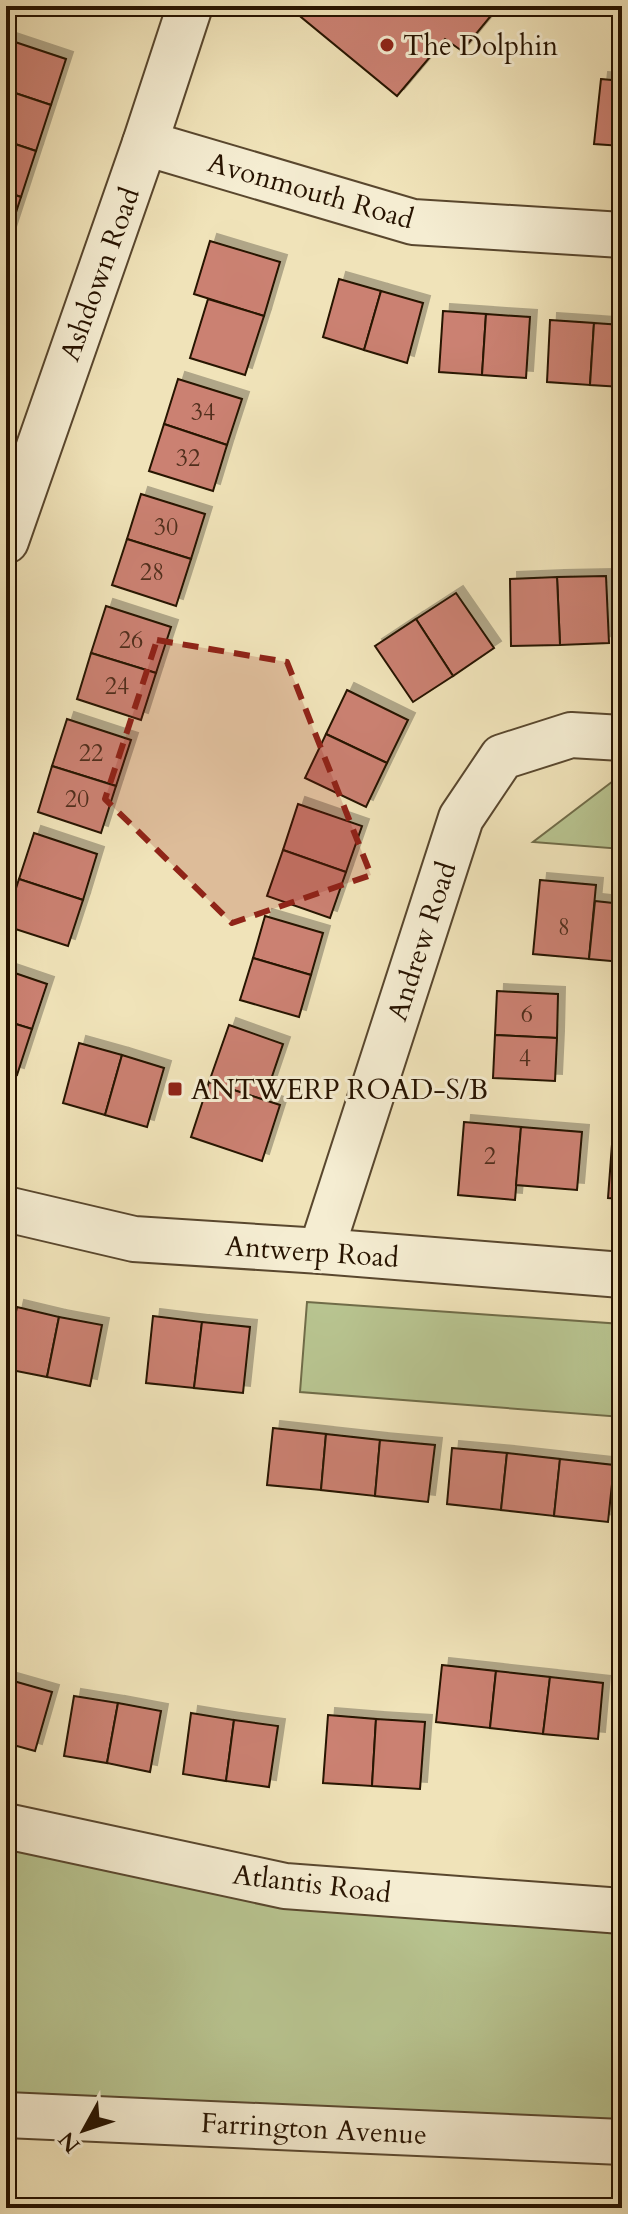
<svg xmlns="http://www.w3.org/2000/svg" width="628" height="2214" font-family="Cardo,serif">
	<defs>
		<filter id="shadow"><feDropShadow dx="7" dy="-7" stdDeviation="0" flood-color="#0004"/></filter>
	</defs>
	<rect width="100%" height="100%" fill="#f0e3b9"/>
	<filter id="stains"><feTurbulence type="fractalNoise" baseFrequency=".0025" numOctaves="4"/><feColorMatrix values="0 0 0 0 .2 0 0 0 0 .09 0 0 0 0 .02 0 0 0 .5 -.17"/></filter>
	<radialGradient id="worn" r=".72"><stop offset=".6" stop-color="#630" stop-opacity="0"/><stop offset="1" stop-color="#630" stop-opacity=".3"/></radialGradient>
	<!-- green -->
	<g fill="#b8c490" stroke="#706c48" stroke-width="2">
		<polygon points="617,778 622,779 622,849 533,842"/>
		<polygon points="307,1302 622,1324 622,1417 300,1392"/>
		<polygon points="6,1826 622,1911 622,2142 6,2115"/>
	</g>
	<!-- building -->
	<g fill="#cb8172" stroke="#271300" stroke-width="2" filter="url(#shadow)">
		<polygon points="310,6 499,6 462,51 445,39 397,96 301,17"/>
		<polygon points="6,39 66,59 51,105 6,90"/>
		<polygon points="601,79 622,81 622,146 594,144"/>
		<polygon points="6,90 51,105 36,151 6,141"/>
		<polygon points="6,141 36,151 21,197 6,192"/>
		<polygon points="6,192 21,197 6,243"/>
		<polygon points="210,241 280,262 264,316 194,294"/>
		<polygon points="339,279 381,291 364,350 323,337"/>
		<polygon points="381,291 423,303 407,363 364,350"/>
		<polygon points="208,299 264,316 245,375 190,358"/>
		<polygon points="443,311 486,314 482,375 439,372"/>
		<polygon points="486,314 530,317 526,378 482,375"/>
		<polygon points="550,320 594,323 590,385 547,382"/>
		<polygon points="594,323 622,325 622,387 590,385"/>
		<polygon points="178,379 242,399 227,445 164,424"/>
		<polygon points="164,424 227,445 213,491 149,471"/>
		<polygon points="141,494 205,514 191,559 127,539"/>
		<polygon points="127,539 191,559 176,606 112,585"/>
		<polygon points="606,576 609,643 560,645 557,577"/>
		<polygon points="557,577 560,645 511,646 510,579"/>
		<polygon points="456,593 494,648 453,676 416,619"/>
		<polygon points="106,606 171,627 156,673 91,653"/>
		<polygon points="416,619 453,676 413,702 375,646"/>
		<polygon points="91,653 156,673 141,720 77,699"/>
		<polygon points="347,690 408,720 387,763 326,734"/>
		<polygon points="67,719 131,740 116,786 52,766"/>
		<polygon points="326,734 387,763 366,807 305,778"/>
		<polygon points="52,766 116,786 101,833 38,812"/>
		<polygon points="298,804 362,826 346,872 283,850"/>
		<polygon points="34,833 97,854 83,900 19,879"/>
		<polygon points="283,850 346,872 330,918 267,896"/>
		<polygon points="19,879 83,900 68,946 6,926 6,919"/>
		<polygon points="540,880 596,885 589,959 533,954"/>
		<polygon points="595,901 622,904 622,962 589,959"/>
		<polygon points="265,916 323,933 311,975 253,958"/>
		<polygon points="253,958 311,975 299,1017 240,1000"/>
		<polygon points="6,970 47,984 32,1029 6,1021"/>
		<polygon points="497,991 558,994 557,1038 495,1035"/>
		<polygon points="6,1021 32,1029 17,1075 6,1072"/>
		<polygon points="229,1025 283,1044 264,1100 209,1082"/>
		<polygon points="495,1035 557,1038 555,1081 493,1078"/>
		<polygon points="79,1043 122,1055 105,1115 63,1103"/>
		<polygon points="122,1055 164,1068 147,1127 105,1115"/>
		<polygon points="209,1082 280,1105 262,1161 191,1137"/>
		<polygon points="464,1122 521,1127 515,1200 458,1195"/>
		<polygon points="521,1127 582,1132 577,1190 516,1185"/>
		<polygon points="613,1131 622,1131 622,1199 608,1198"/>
		<polygon points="17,1307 59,1317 47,1377 6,1369 6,1356"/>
		<polygon points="153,1316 202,1322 194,1388 146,1383"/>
		<polygon points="59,1317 102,1325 90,1386 47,1377"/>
		<polygon points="202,1322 250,1327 243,1393 194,1388"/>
		<polygon points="273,1428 326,1434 321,1490 267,1485"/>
		<polygon points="326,1434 380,1440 375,1496 321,1490"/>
		<polygon points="380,1440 435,1445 428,1502 375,1496"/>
		<polygon points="452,1448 507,1453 501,1510 447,1504"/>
		<polygon points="507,1453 560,1459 554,1516 501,1510"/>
		<polygon points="560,1459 614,1465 608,1522 554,1516"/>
		<polygon points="442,1665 496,1671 490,1728 436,1722"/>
		<polygon points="496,1671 550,1677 543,1734 490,1728"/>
		<polygon points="550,1677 603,1683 598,1739 543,1734"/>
		<polygon points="10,1680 52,1692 35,1751 6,1743 6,1693"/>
		<polygon points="74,1696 118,1703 107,1763 64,1756"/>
		<polygon points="118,1703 161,1711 150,1772 107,1763"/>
		<polygon points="191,1713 234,1720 226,1781 183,1774"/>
		<polygon points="328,1715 376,1719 372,1786 323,1783"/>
		<polygon points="376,1719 425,1722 420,1789 372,1786"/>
		<polygon points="234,1720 278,1726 269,1787 226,1781"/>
		<polygon points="619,1744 622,1745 622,1812 612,1811"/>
	</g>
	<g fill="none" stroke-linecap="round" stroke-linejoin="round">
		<!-- street casing -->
		<g stroke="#59472e" stroke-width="48">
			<g id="street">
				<polyline points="145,143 413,222 622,235"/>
				<polyline points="6,541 145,143 190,6"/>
				<polyline points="6,1209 134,1239 321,1251 622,1275"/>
				<polyline points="321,1251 461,818 502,757 571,735 622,738"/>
				<polyline points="6,1826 285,1886 622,1911"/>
				<polyline points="6,2115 622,2142"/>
			</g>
		</g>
		<!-- street -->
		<use href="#street" stroke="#f5edd2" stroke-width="44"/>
	</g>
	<!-- marked area -->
	<path fill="#8f2418" fill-opacity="0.2" stroke="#8f2418" stroke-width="6" stroke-dasharray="16 10" stroke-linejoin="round" d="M157,640l130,22 84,213 -139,48 -127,-124z"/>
	<!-- markers -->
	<g fill="#8f2418" stroke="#f5edd2" stroke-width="3">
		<circle cx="387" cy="45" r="8"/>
		<rect x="167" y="1081" width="16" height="16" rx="4"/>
	</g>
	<g text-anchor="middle" stroke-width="6" stroke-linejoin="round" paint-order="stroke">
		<!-- number labels -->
		<g font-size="24" fill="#502e1c">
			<text x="203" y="420">34</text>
			<text x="188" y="466">32</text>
			<text x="166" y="535">30</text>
			<text x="152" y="580">28</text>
			<text x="131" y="648">26</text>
			<text x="117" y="694">24</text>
			<text x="91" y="761">22</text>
			<text x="77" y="807">20</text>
			<text x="564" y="935">8</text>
			<text x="527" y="1022">6</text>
			<text x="525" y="1066">4</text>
			<text x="490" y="1164">2</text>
		</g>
		<!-- poi labels -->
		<g font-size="28" fill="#271300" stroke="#f5edd2" text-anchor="start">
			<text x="403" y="55">The Dolphin</text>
			<text x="191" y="1099">ANTWERP ROAD-S/B</text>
		</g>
		<!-- street labels -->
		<g font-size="28" fill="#271300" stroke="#f5edd2">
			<text transform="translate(311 190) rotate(16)" y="10">Avonmouth Road</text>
			<text transform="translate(99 274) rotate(-70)" y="10">Ashdown Road</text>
			<text transform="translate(421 941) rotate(-72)" y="10">Andrew Road</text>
			<text transform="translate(312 1251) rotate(4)" y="10">Antwerp Road</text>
			<text transform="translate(312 1883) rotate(7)" y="10">Atlantis Road</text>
			<text transform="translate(314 2128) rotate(3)" y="10">Farrington Avenue</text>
		</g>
	</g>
	<!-- margin -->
	<rect width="628" height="2214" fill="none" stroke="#f0e3b9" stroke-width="32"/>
	<rect x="8" y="8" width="612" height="2198" fill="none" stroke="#271300" stroke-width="4"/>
	<rect x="16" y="16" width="596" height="2182" fill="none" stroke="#271300" stroke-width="2"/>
	<!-- north arrow -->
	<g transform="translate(84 2130) rotate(230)" stroke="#f5edd2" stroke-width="6" paint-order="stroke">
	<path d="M0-6L14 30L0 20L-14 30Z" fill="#271300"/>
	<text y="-12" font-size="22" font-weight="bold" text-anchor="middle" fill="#271300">N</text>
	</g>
	<rect width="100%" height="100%" filter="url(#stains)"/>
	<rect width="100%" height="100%" fill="url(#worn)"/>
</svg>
